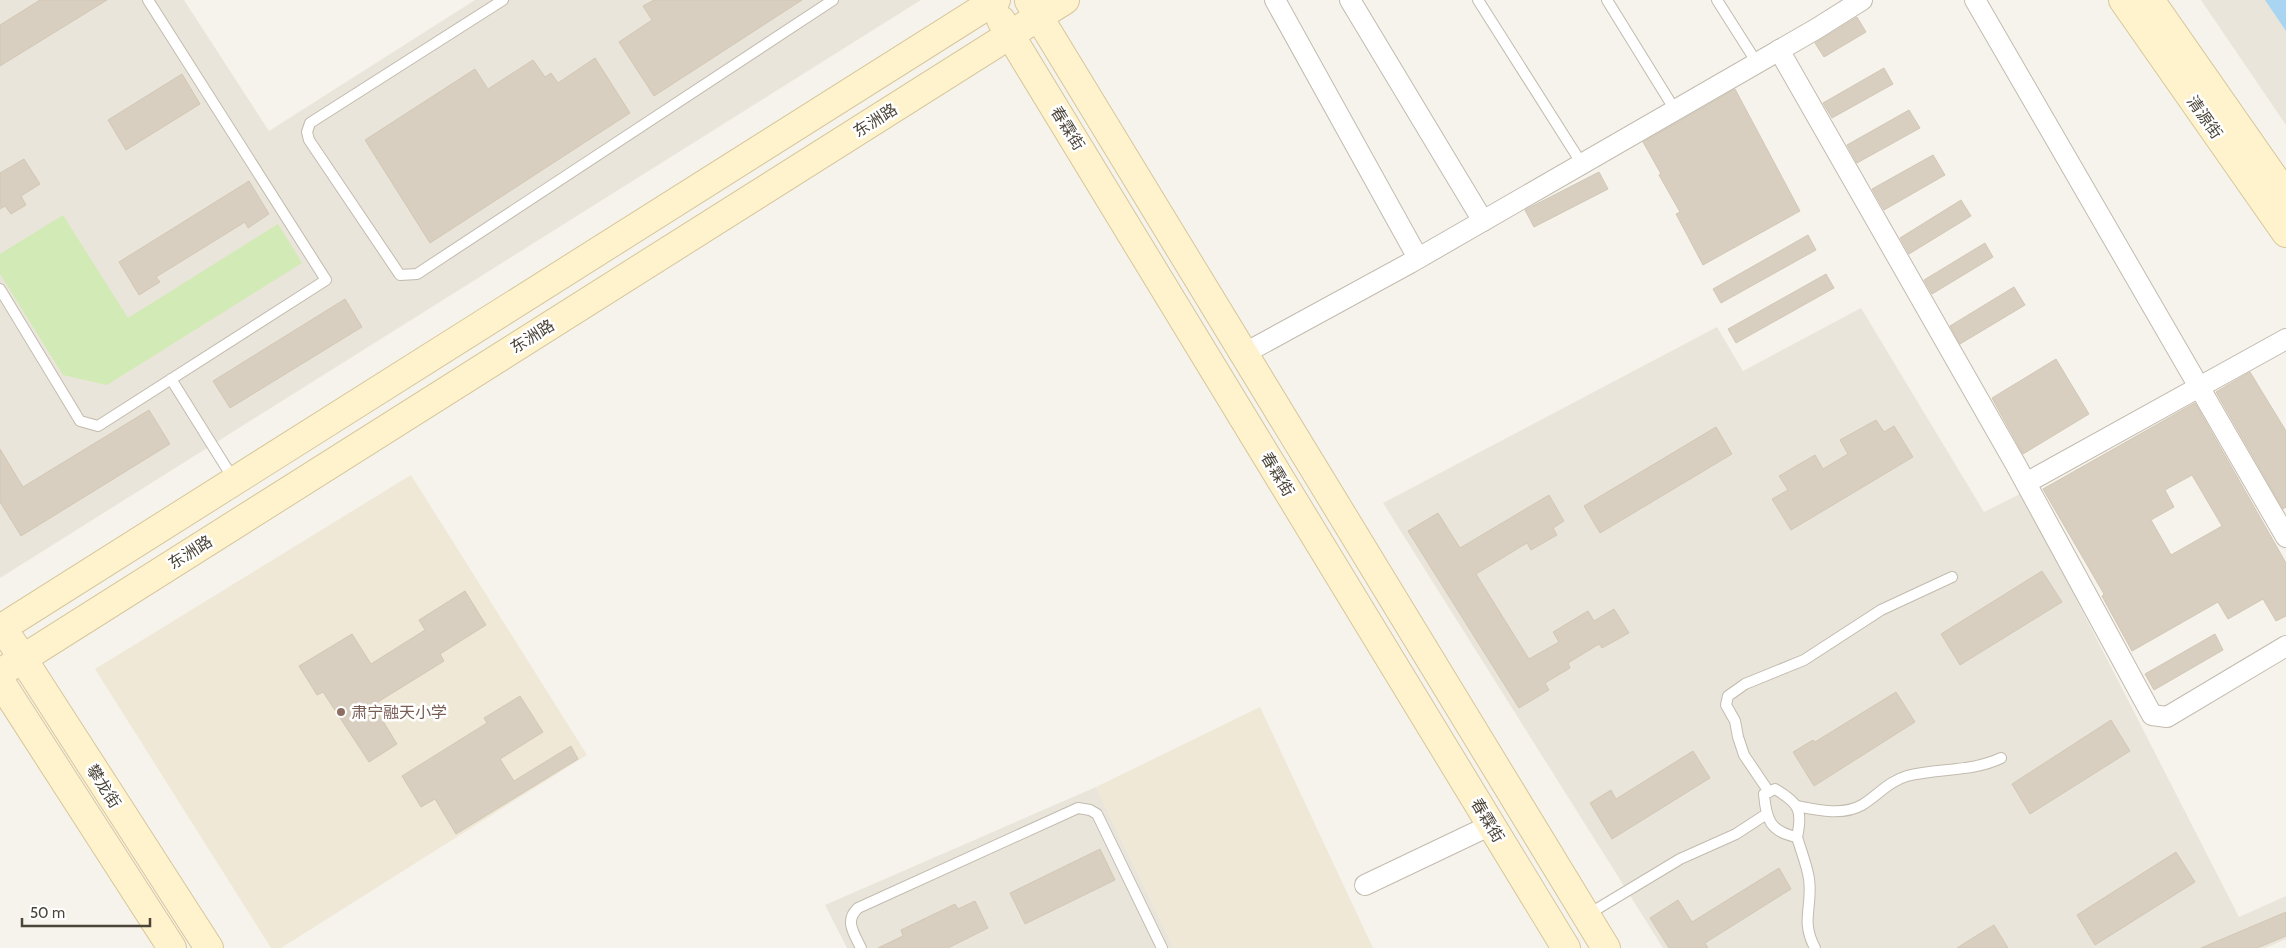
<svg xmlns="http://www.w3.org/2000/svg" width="2286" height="948" font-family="Cabin,'Noto Sans SC',sans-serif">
	<rect width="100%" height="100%" fill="#f6f3ec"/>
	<!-- residential -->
	<g fill="#eae5da">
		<polygon points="0,0 184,0 269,131 475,0 921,0 0,578"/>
		<polygon points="2201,0 2286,0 2286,125"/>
		<polygon points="1861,308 1984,512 2022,493 2239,917 2286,896 2286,939 2265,948 1663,948 1383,503 1717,327 1743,371"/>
		<polygon points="1096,787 1174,948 847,948 825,905"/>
	</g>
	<!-- education -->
	<g fill="#efe8d6">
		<polygon points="411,475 587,755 281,948 271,948 95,669"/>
		<polygon points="1260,707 1373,948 1174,948 1096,787"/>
	</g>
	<!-- green -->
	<polygon fill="#d2eab5" points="63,215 128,318 278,224 302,263 107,385 63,375 0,274 0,254"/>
	<!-- water -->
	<polygon fill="#a9d4f2" points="2265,0 2286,0 2286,31"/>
	<!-- building -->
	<g fill="#d8cfc1" stroke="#d3c7b4" fill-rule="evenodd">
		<polygon points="40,0 107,0 0,66 0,25"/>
		<polygon points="654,0 802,0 654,96 619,42 652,20 643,6"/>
		<polygon points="1857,17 1866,32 1824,57 1815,43"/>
		<polygon points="595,58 630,113 430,243 365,140 475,69 488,89 533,60 545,77 551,73 558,83"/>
		<polygon points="1884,68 1893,84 1832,118 1823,103"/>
		<polygon points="182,74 200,104 126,150 108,120"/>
		<polygon points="1735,89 1800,211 1703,265 1676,214 1680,212 1659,175 1661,174 1643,142"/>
		<polygon points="1909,110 1920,128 1857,163 1847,145"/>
		<polygon points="1933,155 1945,175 1884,210 1872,189"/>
		<polygon points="24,159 40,184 21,196 26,205 11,214 5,206 0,209 0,173"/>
		<polygon points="1599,172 1608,189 1534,227 1525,210"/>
		<polygon points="249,181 269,214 248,228 245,222 156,277 160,282 139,295 119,262"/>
		<polygon points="1961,200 1971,216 1909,254 1900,238"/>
		<polygon points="1808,235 1816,250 1721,303 1713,289"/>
		<polygon points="1985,243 1993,257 1932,294 1924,280"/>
		<polygon points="1826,274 1834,288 1736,343 1728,329"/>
		<polygon points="2014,287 2025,305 1960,344 1950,326"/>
		<polygon points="345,299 362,327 230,408 213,381"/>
		<polygon points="2056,359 2089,414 2023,454 1992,398"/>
		<polygon points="2250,372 2286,431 2286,507 2283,509 2216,392"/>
		<path d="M2195,403l91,160v53l-10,5 -13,-22 -35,20 -10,-17 -86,49 -30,-55 2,-2 -61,-105zM2192,475l30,51 -51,29 -20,-35 23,-13 -9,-17z"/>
		<polygon points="149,410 170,444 21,536 0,502 0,449 23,487"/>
		<polygon points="1876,420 1884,432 1894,426 1913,457 1791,530 1772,499 1788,490 1779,476 1815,455 1823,469 1848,454 1840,440"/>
		<polygon points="1716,427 1732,454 1600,533 1584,506"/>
		<polygon points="1549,495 1564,521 1553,528 1557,535 1531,550 1527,543 1476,574 1529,659 1559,642 1553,632 1588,611 1594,621 1614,609 1629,633 1602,648 1599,644 1568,663 1570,668 1545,683 1549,690 1519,708 1408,531 1438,513 1460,548"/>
		<polygon points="2042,571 2062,602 1960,665 1941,634"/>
		<polygon points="465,591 486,625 440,654 444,661 373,705 397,744 369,762 323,692 317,695 299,666 352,634 371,664 425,630 419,620"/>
		<polygon points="2215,634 2223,650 2154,690 2145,674"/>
		<polygon points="1896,692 1915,722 1814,786 1793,752 1813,740 1815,742"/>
		<polygon points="520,696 543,732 500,759 514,781 571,746 578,759 456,834 435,799 421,807 402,776 487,723 484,718"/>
		<polygon points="2111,720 2130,751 2030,814 2012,784"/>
		<polygon points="1693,751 1710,778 1612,839 1590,803 1611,790 1616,799"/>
		<polygon points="1100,849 1115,880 1025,924 1010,893"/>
		<polygon points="2176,852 2195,882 2095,945 2077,915"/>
		<polygon points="1779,868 1791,889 1705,943 1708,948 1669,948 1650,918 1678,900 1692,922"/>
		<polygon points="975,901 988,928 948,948 878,948 903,936 901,930 955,904 958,909"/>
		<polygon points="2286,912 2286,936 2257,948 2201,948"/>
		<polygon points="1994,925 2008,948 1957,948 1979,934"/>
	</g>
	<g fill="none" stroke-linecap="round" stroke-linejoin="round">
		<!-- lane casing -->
		<g stroke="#c2bbae" stroke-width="12">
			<g id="lane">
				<polyline points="503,0 310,123 307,132 309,140 400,275 417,274 833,0"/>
				<polyline points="1478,0 1582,164"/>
				<polyline points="1607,0 1675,110"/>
				<polyline points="1717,0 1757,63"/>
				<polyline points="0,289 80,421 98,426 326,280 148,0"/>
				<polyline points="171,379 234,480"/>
				<path d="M1775,789c24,14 28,21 22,48 -27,-5 -31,-18 -33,-43z"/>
				<polyline points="1769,792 1744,755 1738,737 1735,721 1726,705 1728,696 1745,684 1804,660 1881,610 1952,577"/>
				<path d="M1797,806c20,4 46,10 65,-1 15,-9 27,-24 45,-29 31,-8 65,-4 94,-18"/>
				<path d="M1797,837c4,14 10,28 12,42 4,28 -9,41 6,69"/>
				<polyline points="1587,915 1680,859 1736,834 1765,815"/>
				<path d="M861,948c-7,-15 -17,-27 -3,-40l220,-100 12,2 7,4 65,134"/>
			</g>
		</g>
		<!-- street casing -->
		<g stroke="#c2bbae" stroke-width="22">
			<g id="street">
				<polyline points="1275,0 1418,258"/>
				<polyline points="1350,0 1483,221"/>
				<polyline points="1975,0 2286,537"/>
				<polyline points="1779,50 2016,465 2152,715 2167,717 2286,646"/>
				<polyline points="1245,353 1410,263 1816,29 1862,0"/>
				<polyline points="2026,483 2286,339"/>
				<polyline points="1365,885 1491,825"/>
			</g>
		</g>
		<!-- secondary casing -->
		<g stroke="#d6c79b" stroke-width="30">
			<g id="secondary">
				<polyline points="2123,0 2286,233"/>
				<polyline points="2150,0 2286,195"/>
				<polyline points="1029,1 1606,948"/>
				<polyline points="1001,20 1566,948"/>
				<polyline points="0,629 996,0"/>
				<polyline points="12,642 209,948"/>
				<polyline points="0,673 1065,0"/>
				<polyline points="0,681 172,948"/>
			</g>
		</g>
		<!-- lane -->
		<use href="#lane" stroke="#fff" stroke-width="10"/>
		<!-- street -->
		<use href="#street" stroke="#fff" stroke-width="20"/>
		<!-- secondary -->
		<use href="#secondary" stroke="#fff3cd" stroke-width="28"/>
	</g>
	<!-- markers -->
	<circle fill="#8d6e63" stroke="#fff" stroke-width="2" cx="341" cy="712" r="5"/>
	<g text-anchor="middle" stroke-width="5" stroke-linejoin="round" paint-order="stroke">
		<!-- street labels -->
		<g font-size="16" fill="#4b4439" stroke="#fff">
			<text transform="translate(2205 117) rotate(55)" y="6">清源街</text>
			<text transform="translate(875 120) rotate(-32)" y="6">东洲路</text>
			<text transform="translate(1068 128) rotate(58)" y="6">春霖街</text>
			<text transform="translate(532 336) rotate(-32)" y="6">东洲路</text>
			<text transform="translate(1278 474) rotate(59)" y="6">春霖街</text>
			<text transform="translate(190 552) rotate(-32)" y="6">东洲路</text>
			<text transform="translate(104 786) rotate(57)" y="6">攀龙街</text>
			<text transform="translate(1488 820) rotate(59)" y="6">春霖街</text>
		</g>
		<!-- education labels -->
		<g font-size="16" fill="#785e54" stroke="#fff" text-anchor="start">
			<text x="351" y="718">肃宁融天小学</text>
		</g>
	</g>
	<!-- scale -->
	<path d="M22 918v8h128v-8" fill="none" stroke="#4b4439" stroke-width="2.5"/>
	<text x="30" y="918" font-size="15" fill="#4b4439" stroke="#ffffff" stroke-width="4" paint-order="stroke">50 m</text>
</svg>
